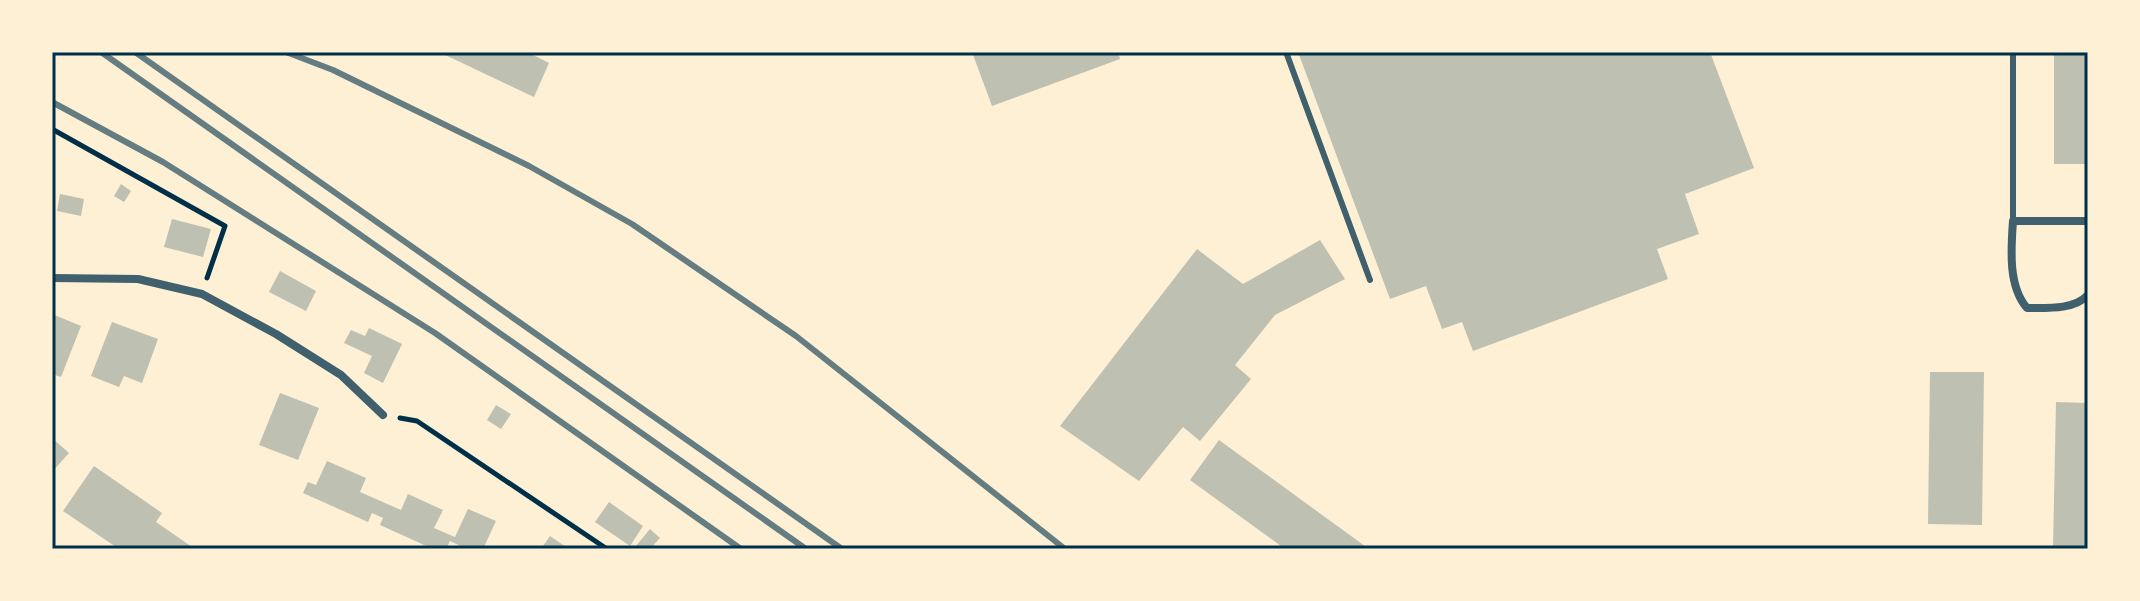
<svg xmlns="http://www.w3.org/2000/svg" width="2140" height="601" font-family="'PT Sans',sans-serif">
	<rect width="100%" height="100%" fill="#fdf0d5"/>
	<!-- building -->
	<g fill="#bec0b2">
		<polygon points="439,52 534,52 533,55 549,63 534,97"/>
		<polygon points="972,52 1118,52 1120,59 992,106"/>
		<polygon points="1298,52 1710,52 1754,168 1685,194 1699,234 1657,249 1668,279 1473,351 1462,322 1442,329 1426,286 1390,299"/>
		<rect x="2054" y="52" width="34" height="112"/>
		<polygon points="121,184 131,191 124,202 114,196"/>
		<polygon points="60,194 84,199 81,216 57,211"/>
		<polygon points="172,219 211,229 203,257 164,247"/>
		<polygon points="1320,240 1345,279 1275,315 1235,365 1251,379 1200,441 1183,427 1139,481 1060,426 1197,249 1243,284"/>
		<polygon points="280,271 316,291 306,311 269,292"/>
		<polygon points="52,314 81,326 61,377 52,374"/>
		<polygon points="112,322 158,339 142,383 124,376 119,387 91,376"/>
		<polygon points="369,328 402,344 383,383 364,373 372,356 344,343 351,330 365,336"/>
		<polygon points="1930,372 1984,372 1982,525 1928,524"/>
		<polygon points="280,393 319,408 298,460 259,445"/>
		<polygon points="2056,402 2088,403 2088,549 2053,549"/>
		<polygon points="496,405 511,414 501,429 487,420"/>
		<polygon points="52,438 69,453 52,472"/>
		<polygon points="1219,440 1369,549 1285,549 1190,480"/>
		<polygon points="327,461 366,478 360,492 401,510 408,494 443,510 434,528 455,537 468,509 496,521 483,549 467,549 450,541 446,549 433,549 380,525 383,518 372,513 368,522 303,493 308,482 316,485"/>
		<polygon points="94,466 162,513 156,522 195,549 119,549 63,511"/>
		<polygon points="609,502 643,526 630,546 595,522"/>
		<polygon points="650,529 660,538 650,549 640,549 636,546"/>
		<polygon points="550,536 569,549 541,549"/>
	</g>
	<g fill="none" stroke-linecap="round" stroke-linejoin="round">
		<!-- path -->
		<g stroke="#003049" stroke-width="5">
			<polyline points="52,129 225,226 207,278"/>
			<polyline points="400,418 417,421 607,549"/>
		</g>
		<!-- service -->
		<g stroke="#3f606c" stroke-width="6">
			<polyline points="1286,52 1370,280"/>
			<polyline points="2013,52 2013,221"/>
		</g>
		<!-- minor -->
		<g stroke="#3f606c" stroke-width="8">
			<path d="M2088,221h-75c-2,28 -5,65 14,87 20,0 47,2 61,-13"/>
			<polyline points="52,278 138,279 202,294 276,334 341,375 383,415"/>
		</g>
		<!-- rail -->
		<g stroke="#657d81" stroke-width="6">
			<polyline points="101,52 806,549"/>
			<polyline points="135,52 842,549"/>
			<polyline points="286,52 333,70 529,166 632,224 796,336 1065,549"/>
			<polyline points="52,102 163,162 435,333 741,549"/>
		</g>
	</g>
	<!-- border -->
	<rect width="2140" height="601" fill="none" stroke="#fdf0d5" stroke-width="108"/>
	<rect x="54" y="54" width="2032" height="493" fill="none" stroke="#003049" stroke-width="3"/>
</svg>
